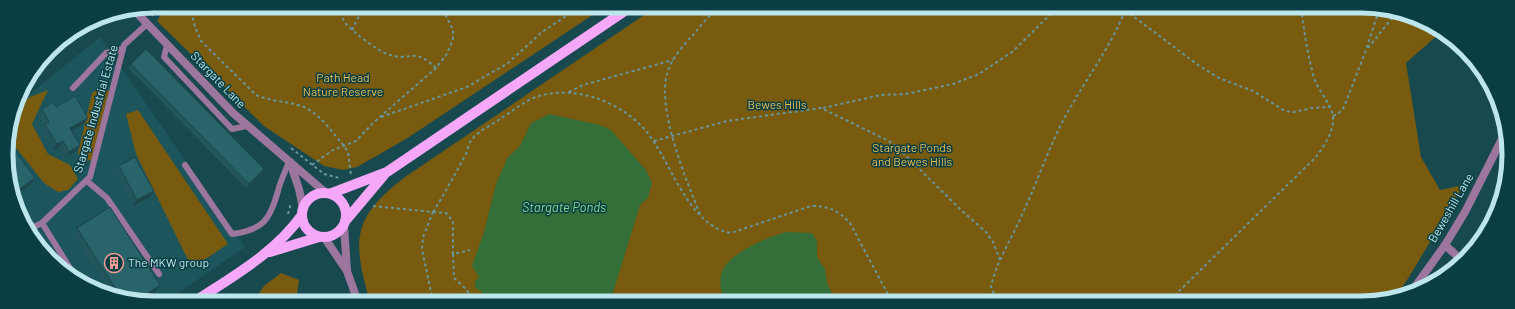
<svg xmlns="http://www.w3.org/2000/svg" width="1515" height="309" font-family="Barlow,sans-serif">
	<rect width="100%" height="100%" fill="#18494f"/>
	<!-- built -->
	<polygon fill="#1c555b" points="100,37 245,247 165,302 135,302 80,283 43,252 14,202 6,145 15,106"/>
	<!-- green -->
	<g fill="#785b0f">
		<polygon points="166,6 606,6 406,139 357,167 343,170 324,166 264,126 157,21"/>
		<path d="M656,7h724l55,19 6,6 -35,31 15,94 19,33 24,-5 -55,92 -13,19 -26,7 -1000,-1c-18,-63 -18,-84 35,-125z"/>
		<polygon points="101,87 109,91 92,160 84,161 78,153 92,93"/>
		<polygon points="48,90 32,124 48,154 70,165 78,179 68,190 58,192 44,183 8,138 14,110 30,97"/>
		<polygon points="138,110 228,244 192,268 136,154 126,114"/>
		<polygon points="281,273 299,280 296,302 253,302 264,286"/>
	</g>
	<!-- water -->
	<g fill="#346e39">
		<polygon points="549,114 600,125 611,130 646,170 652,183 648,198 640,205 612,296 612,302 490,302 483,298 482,292 475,288 475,281 479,277 472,266 484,232 496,184 508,157 520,146 531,123"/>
		<path d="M786,232l26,1 5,8v16l8,12 2,14 9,19h-113c-1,-9 -4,-18 -2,-27 4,-21 47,-38 65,-43z"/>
	</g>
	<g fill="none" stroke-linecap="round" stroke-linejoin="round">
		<!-- path -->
		<g stroke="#68969b" stroke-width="2" stroke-dasharray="3 3" stroke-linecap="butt">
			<path d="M190,6l5,21 6,14 55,54c16,7 33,6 48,12 16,7 29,26 40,39l4,6 3,23"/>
			<path d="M341,6l2,13 3,5c10,10 31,27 44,31 21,7 23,-9 46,13"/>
			<polyline points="1125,10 1198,65 1219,78 1253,91 1285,111 1294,112 1312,108 1330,107"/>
			<polyline points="152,16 159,6"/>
			<polyline points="352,30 364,6"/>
			<polyline points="1368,48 1396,13"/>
			<polyline points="569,92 583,85 673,60"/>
			<polyline points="823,108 881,95 906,94 953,84 979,74 1012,52 1058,7"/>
			<polyline points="1333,116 1339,113 1344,107 1366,50 1380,7"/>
			<polyline points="381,117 467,87 508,63 542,32 581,6"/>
			<polyline points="654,141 727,121 821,108 887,140 897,147 961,210 986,232 993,242 1000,260"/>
			<polyline points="291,148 324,174 339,178"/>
			<polyline points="312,165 333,150 356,141 373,123 436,68 447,54 453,39 453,30 441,6"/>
			<polyline points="373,206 433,212 423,237 422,249 433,302"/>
			<path d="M433,212c12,-19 22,-38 33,-58 2,-5 3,-13 7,-16 7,-8 19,-13 27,-19 13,-8 25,-19 39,-23 38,-11 82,6 107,35 25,30 42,95 85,102l80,-27c17,0 27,4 39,17l42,79"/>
			<polyline points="433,212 446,213 453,221 453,254 470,250"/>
			<polyline points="288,214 291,203"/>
			<path d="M700,214c-14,-34 -43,-105 -33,-140 4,-15 15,-27 25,-38 9,-10 18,-24 31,-29"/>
			<polyline points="453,254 454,278 467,290 473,302"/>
			<polyline points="177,302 184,297"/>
			<path d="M1061,302l-9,-7 -52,4 -5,-3 -4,-9c5,-25 20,-47 30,-70 18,-38 30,-78 52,-114 17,-30 42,-63 53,-96"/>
			<path d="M1165,303l8,-6 143,-140c10,-14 23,-32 14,-50 -6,-12 -14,-20 -17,-33 -6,-22 -9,-44 -12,-67"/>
		</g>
		<!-- service -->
		<g stroke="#9c769d" stroke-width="6">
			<polyline points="167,45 164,57 232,129 247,126"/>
			<polyline points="73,88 106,53 123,49"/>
			<path d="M185,165l47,69c31,-4 38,-14 46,-43 2,-10 8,-20 11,-30"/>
			<polyline points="87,181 107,198 159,274"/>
			<polyline points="42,223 78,281"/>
			<polyline points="29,229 42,223 90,177 124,45 147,24"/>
		</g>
		<!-- minor -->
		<polyline stroke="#9c769d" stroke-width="8" points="1445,245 1456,255 1460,263"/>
		<!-- tertiary -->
		<g stroke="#9c769d" stroke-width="8">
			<polyline points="134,10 233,113 326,193"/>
			<polyline points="290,162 299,189 303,208"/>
			<polyline points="344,226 347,270"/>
			<polyline points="324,237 347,271 358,302"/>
			<polyline points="1412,291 1445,245 1465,212 1505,133"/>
		</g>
		<!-- primary -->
		<g stroke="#f5a7f8" stroke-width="10">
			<circle cx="324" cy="215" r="22"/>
			<polyline points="332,193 387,172 632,6"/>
			<polyline points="347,219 384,175"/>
			<polyline points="270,252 319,237"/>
			<path d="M194,302c39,-26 80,-48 108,-87"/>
		</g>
	</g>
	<!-- wall -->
	<g fill="#23565c">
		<polygon points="131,64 261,173 246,188 128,68"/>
		<polygon points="56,107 84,124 72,131 80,145 76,151 65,157 59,147 53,150 41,130 44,126 38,115 42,109"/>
		<polygon points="119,166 154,191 150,197 133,206 114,172"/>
		<polygon points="77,228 160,285 156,291 140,302 135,302 111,293 73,234"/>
	</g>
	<!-- shaded-wall -->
	<g fill="#1d464b">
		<polygon points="88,118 84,124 66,134 70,128"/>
		<polygon points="63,141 59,147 53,150 57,144"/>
		<polygon points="80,145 76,151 65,157 69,152"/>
		<polygon points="264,169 261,173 246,188 249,184"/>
		<polygon points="35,178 31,184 13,196 13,194"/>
		<polygon points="154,191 150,197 133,206 137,200"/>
		<polygon points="160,285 156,291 140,302 135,302"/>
	</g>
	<!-- building -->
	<g fill="#29646b" stroke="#1d464b">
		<polygon points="146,49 264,169 249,184 131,64"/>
		<polygon points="75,96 88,118 70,128 80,145 69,152 63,141 57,144 45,124 49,122 42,109 53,102 56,107"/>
		<polygon points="7,140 35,178 13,194 6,145"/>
		<polygon points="135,157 154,191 137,200 119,166"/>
		<polygon points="110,207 160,285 135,302 121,297 77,228"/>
		<polygon points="65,266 70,275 62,268"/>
	</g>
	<!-- icons -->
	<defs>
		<g id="building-ring" transform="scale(1)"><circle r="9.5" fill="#0a3e44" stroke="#f59c94" stroke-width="1.5"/><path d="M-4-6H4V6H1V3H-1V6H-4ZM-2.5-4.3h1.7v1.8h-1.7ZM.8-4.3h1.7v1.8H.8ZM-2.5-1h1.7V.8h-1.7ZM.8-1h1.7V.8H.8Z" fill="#f59c94"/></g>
	</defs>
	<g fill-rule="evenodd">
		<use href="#building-ring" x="114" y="263"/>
	</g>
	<g text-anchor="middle" stroke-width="3" stroke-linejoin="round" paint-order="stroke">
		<!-- park labels -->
		<g font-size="12" fill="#ecbe55" stroke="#0a3e44">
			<text x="343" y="82">Path Head<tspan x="343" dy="14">Nature Reserve</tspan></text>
			<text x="777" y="109">Bewes Hills</text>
			<text x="912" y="152">Stargate Ponds<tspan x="912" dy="14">and Bewes Hills</tspan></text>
		</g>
		<!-- street labels -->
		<g font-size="12" fill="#bce6eb" stroke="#0a3e44">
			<text transform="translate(218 80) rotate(46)" y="4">Stargate Lane</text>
			<text transform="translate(96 109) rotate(-74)" y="4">Stargate Industrial Estate</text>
			<text transform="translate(1451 208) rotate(-60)" y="4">Beweshill Lane</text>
		</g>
		<!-- poi labels -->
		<g font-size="12" fill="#bce6eb" stroke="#0a3e44" text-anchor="start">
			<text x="128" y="267">The MKW group</text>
		</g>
		<!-- water labels -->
		<g font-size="13" font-style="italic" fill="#88d98c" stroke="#0a3e44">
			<text x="564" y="212">Stargate Ponds</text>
		</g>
	</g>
	<!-- crop -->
	<path d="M0 0H1515V309H0ZM154 13H1361A141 141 0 0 1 1502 154V155A141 141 0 0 1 1361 296H154A141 141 0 0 1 13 155V154A141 141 0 0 1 154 13Z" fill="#0a3e44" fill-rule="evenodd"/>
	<path fill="none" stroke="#bce6eb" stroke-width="5" d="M154 13H1361A141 141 0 0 1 1502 154V155A141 141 0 0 1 1361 296H154A141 141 0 0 1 13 155V154A141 141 0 0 1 154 13Z"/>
</svg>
